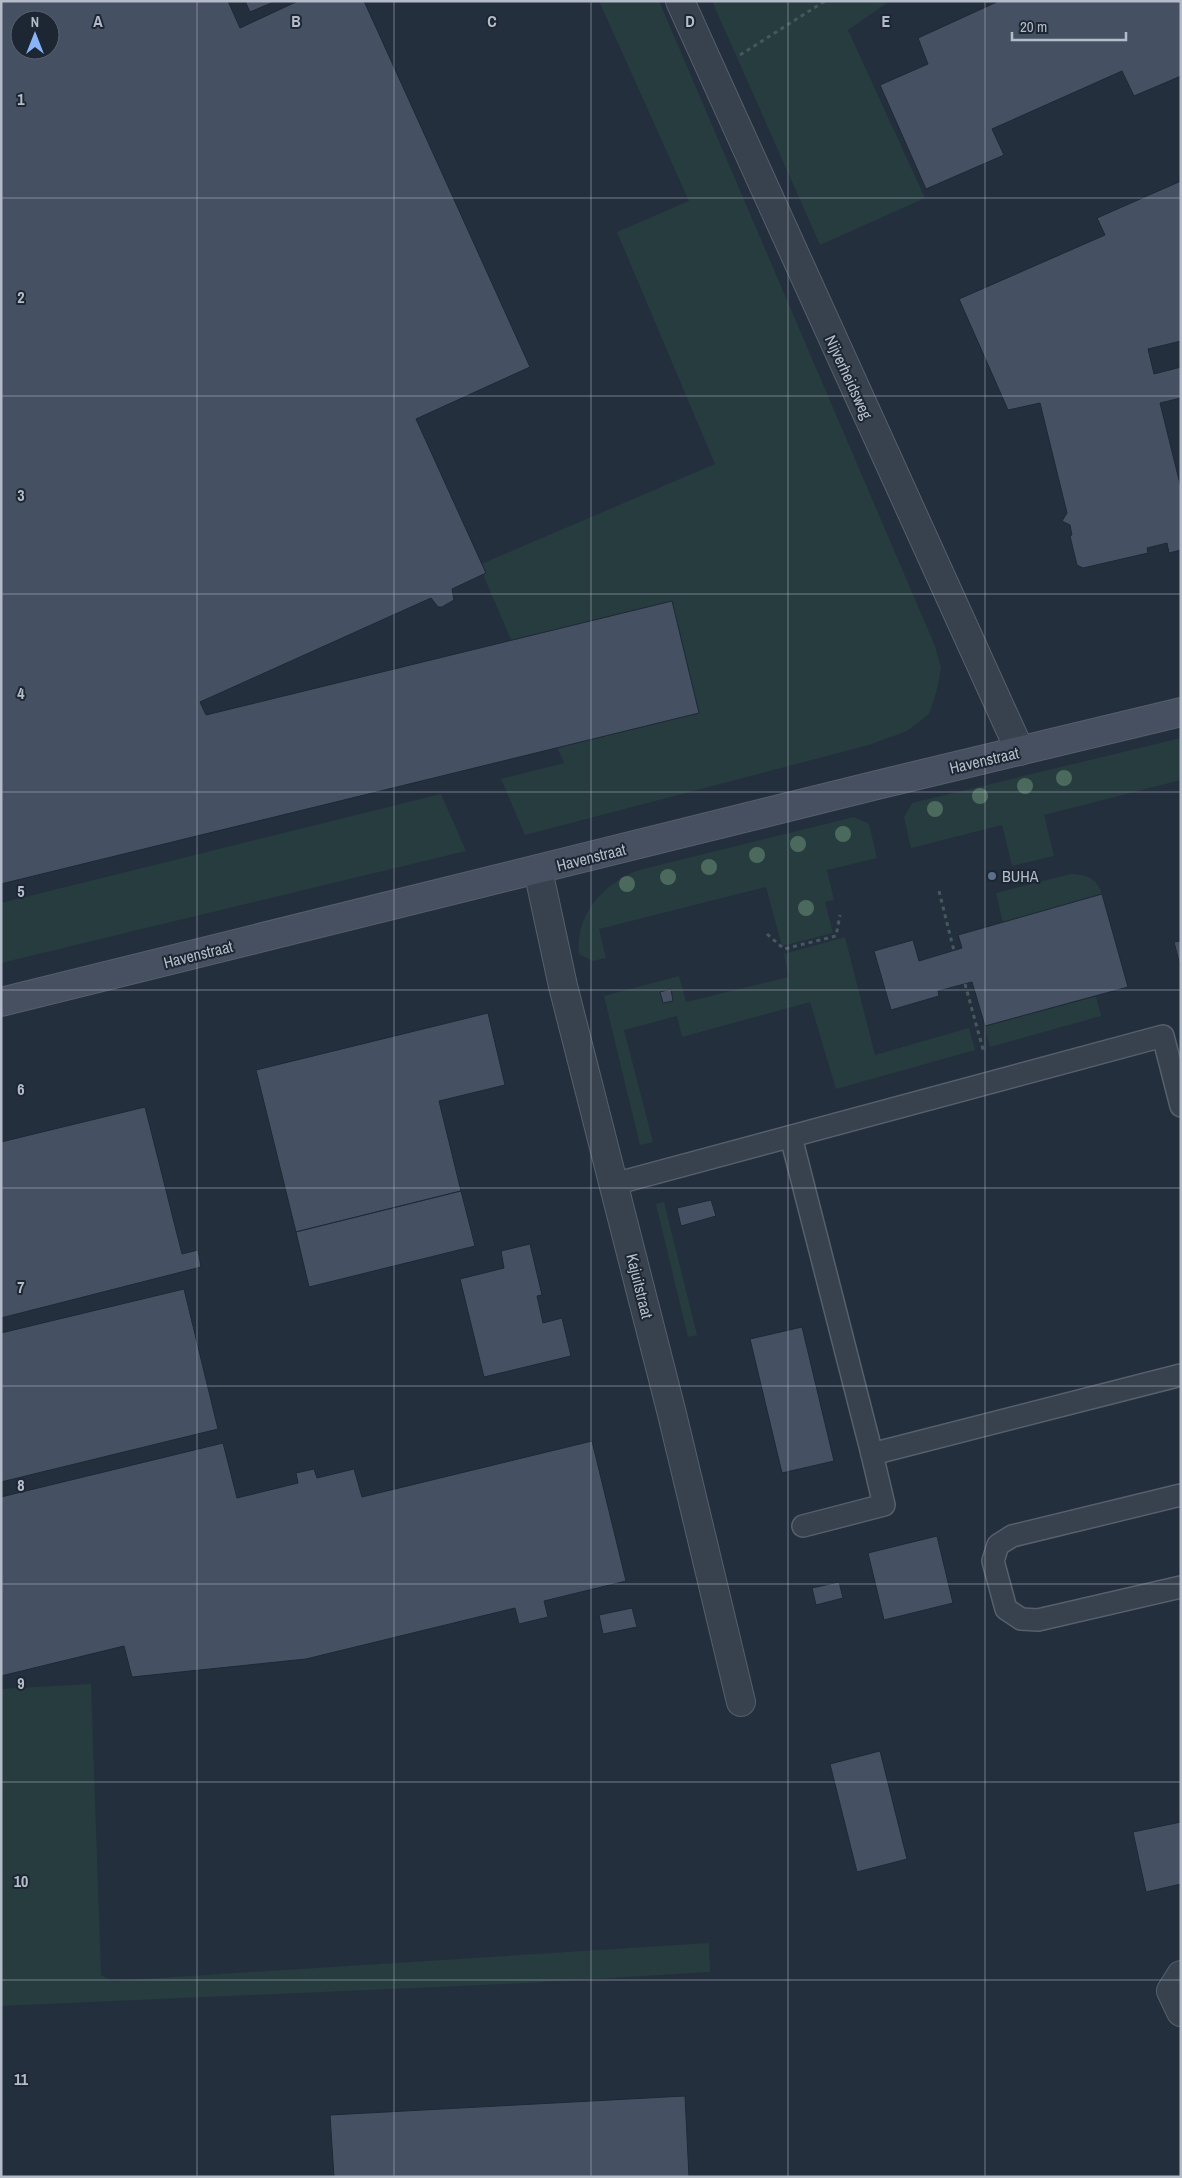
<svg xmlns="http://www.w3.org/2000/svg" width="1182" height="2178" font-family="'Archivo Narrow',sans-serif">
	<rect width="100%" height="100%" fill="#242f3e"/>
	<!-- green -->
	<g fill="#263c3f">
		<polygon points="599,1 659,1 935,646 941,668 936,693 929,714 907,731 869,745 525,835 501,779 564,763 479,565 715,464 617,232 689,201"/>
		<polygon points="712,1 890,1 848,30 925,198 820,245"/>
		<polygon points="1181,738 1181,780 1044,815 1054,856 1012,866 1002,825 911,848 904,817 912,803"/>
		<polygon points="441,794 466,851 1,963 1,903"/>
		<path d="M854,817l15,7 8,34 -50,12 7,30 -9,2 8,31 -51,13 -16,-59 -167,42 7,29 -13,3 -14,-7c-4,-40 25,-71 60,-84z"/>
		<path d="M1070,874c17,0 26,4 32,20l-99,29 -7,-30z"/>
		<polygon points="845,937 875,1055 969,1028 975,1050 836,1089 810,1002 682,1037 677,1016 624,1030 653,1142 640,1145 604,996 679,976 686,1002 789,977 784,954"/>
		<polygon points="1096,996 1101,1016 990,1047 985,1026"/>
		<polygon points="664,1202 697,1335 688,1337 656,1204"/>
		<polygon points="91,1684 101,1975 112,1981 709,1943 710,1972 527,1983 1,2006 1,1689"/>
	</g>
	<!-- building -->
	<g fill="#455162" stroke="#1f2835" fill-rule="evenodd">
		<path d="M1,1h227l12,27 58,-27h66l166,366 -114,52 70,154 -34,16 2,11 -12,7h-4l-7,-9 -231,104 6,13 466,-114 27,112 -698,171zM20,20h30v30h-30z"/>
		<polygon points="245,1 276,1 250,12"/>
		<polygon points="999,1 1181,1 1181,76 1134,96 1122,71 992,129 1004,155 926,189 880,85 928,64 918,38"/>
		<polygon points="1181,181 1181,341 1148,349 1154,374 1181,367 1181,398 1160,403 1181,488 1181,550 1169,553 1167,543 1147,548 1148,553 1083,568 1077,565 1070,536 1072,535 1070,525 1062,521 1067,513 1040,403 1008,410 959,299 1105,235 1097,218"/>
		<polygon points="1102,894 1128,987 985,1026 972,982 938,991 939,996 891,1010 874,951 913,940 919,961 962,948 958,935"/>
		<polygon points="1181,941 1181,969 1174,942"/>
		<polygon points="671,989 673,1001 663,1003 660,992"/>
		<polygon points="488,1013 505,1085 439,1101 461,1191 296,1232 256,1070"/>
		<polygon points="145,1107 182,1254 198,1250 201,1267 1,1318 1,1142"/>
		<polygon points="461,1191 475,1246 309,1287 296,1232"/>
		<polygon points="711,1200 716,1216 681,1226 677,1208"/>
		<polygon points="530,1244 542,1295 537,1296 543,1323 562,1318 571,1356 484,1377 460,1279 504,1268 501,1251"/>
		<polygon points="184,1289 218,1429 1,1482 1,1333"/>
		<polygon points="802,1327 834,1461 782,1473 750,1339"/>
		<polygon points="592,1441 626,1581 544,1601 548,1617 519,1624 515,1608 306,1659 132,1677 124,1646 1,1676 1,1497 223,1443 237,1498 298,1483 296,1473 314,1469 317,1478 354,1469 362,1497"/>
		<polygon points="937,1536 953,1603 884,1620 868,1553"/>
		<polygon points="839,1582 843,1598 816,1605 812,1588"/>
		<polygon points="632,1608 637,1627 603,1634 599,1615"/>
		<polygon points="880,1751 907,1859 857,1872 830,1764"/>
		<polygon points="1181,1822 1181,1884 1146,1892 1133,1832"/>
		<polygon points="685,2096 689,2177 334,2177 330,2115"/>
	</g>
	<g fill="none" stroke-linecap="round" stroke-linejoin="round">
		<!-- lane casing -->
		<g stroke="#565f6c" stroke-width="24">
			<g id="lane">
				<polyline points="791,1137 872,1454 1181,1375"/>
				<polyline points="614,1184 1163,1036 1181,1106"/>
				<polyline points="1181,1495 1012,1536 998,1545 993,1561 1006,1609 1021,1619 1038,1620 1181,1587"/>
				<polyline points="803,1526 884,1505 872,1454"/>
			</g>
		</g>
		<!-- street casing -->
		<g stroke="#565f6c" stroke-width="30">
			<g id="street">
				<polyline points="680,1 1020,751"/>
				<polyline points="538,870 563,986 672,1414 741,1702"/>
				<polyline points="1181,1975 1171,1991 1181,2012"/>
			</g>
		</g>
		<!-- secondary casing -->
		<g stroke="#565f6c" stroke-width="30">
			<polyline id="secondary" points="1,1002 877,785 1181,712"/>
		</g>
		<!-- path -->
		<g stroke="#44595c" stroke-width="3" stroke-dasharray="4 4" stroke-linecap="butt">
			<polyline points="740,55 825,1"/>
			<polyline points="939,891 954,951"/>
			<polyline points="767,934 784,949 836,936 840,915"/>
			<polyline points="965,984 984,1053"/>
		</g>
		<!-- lane -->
		<use href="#lane" stroke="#38414e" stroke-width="21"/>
		<!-- street -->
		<use href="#street" stroke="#38414e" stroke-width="28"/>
		<!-- secondary -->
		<use href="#secondary" stroke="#465061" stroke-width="28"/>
	</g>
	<!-- trees -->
	<g fill="#4b6a5d">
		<circle cx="1064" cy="778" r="8"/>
		<circle cx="1025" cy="786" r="8"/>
		<circle cx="980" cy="796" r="8"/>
		<circle cx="935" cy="809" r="8"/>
		<circle cx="843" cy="834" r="8"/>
		<circle cx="798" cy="844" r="8"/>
		<circle cx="757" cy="855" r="8"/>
		<circle cx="709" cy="867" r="8"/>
		<circle cx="668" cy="877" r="8"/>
		<circle cx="627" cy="884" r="8"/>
		<circle cx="806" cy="908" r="8"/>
	</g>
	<!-- grid -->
	<path fill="none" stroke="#b4bcc9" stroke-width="1" stroke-opacity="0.55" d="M197,1v2176M394,1v2176M591,1v2176M788,1v2176M985,1v2176M1,198h1180M1,396h1180M1,594h1180M1,792h1180M1,990h1180M1,1188h1180M1,1386h1180M1,1584h1180M1,1782h1180M1,1980h1180"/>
	<!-- markers -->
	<circle fill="#5c6f8a" stroke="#1d2633" stroke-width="2" cx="992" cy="876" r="5"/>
	<g text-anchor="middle" stroke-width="4" stroke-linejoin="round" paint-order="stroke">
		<!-- street labels -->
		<g font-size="16" fill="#b4bcc9" stroke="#1d2633">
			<text transform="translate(849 377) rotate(65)" y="6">Nijverheidsweg</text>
			<text transform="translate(984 760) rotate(-13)" y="6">Havenstraat</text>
			<text transform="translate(591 857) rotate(-14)" y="6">Havenstraat</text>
			<text transform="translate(198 954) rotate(-14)" y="6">Havenstraat</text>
			<text transform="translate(640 1286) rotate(76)" y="6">Kajuitstraat</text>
		</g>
		<!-- poi labels -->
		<g font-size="16" fill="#b4bcc9" stroke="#1d2633" text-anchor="start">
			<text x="1002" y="882">BUHA</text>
		</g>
	</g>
	<g font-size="16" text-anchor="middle" font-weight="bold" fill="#b4bcc9" stroke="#1d2633" stroke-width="4" stroke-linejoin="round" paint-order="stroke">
		<text x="98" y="27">A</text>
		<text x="296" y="27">B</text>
		<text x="492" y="27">C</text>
		<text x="690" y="27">D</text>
		<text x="886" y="27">E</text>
		<text x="21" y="105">1</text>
		<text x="21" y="303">2</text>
		<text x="21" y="501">3</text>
		<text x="21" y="699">4</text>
		<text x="21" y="897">5</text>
		<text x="21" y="1095">6</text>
		<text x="21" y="1293">7</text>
		<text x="21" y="1491">8</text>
		<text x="21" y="1689">9</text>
		<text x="21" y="1887">10</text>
		<text x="21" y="2085">11</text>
	</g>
	<!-- border -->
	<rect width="1182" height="2178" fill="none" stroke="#b4bcc9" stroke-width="5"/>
	<!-- north arrow -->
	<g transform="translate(35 35)"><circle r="24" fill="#1d2633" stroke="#59626f"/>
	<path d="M0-4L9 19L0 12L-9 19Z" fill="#8ab4f8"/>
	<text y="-8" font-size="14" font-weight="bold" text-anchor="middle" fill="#b4bcc9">N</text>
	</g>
	<!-- scale -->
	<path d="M1012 32v8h114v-8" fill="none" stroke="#b4bcc9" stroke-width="2.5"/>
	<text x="1020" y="32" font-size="15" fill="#b4bcc9" stroke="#1d2633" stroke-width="4" paint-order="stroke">20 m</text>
</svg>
